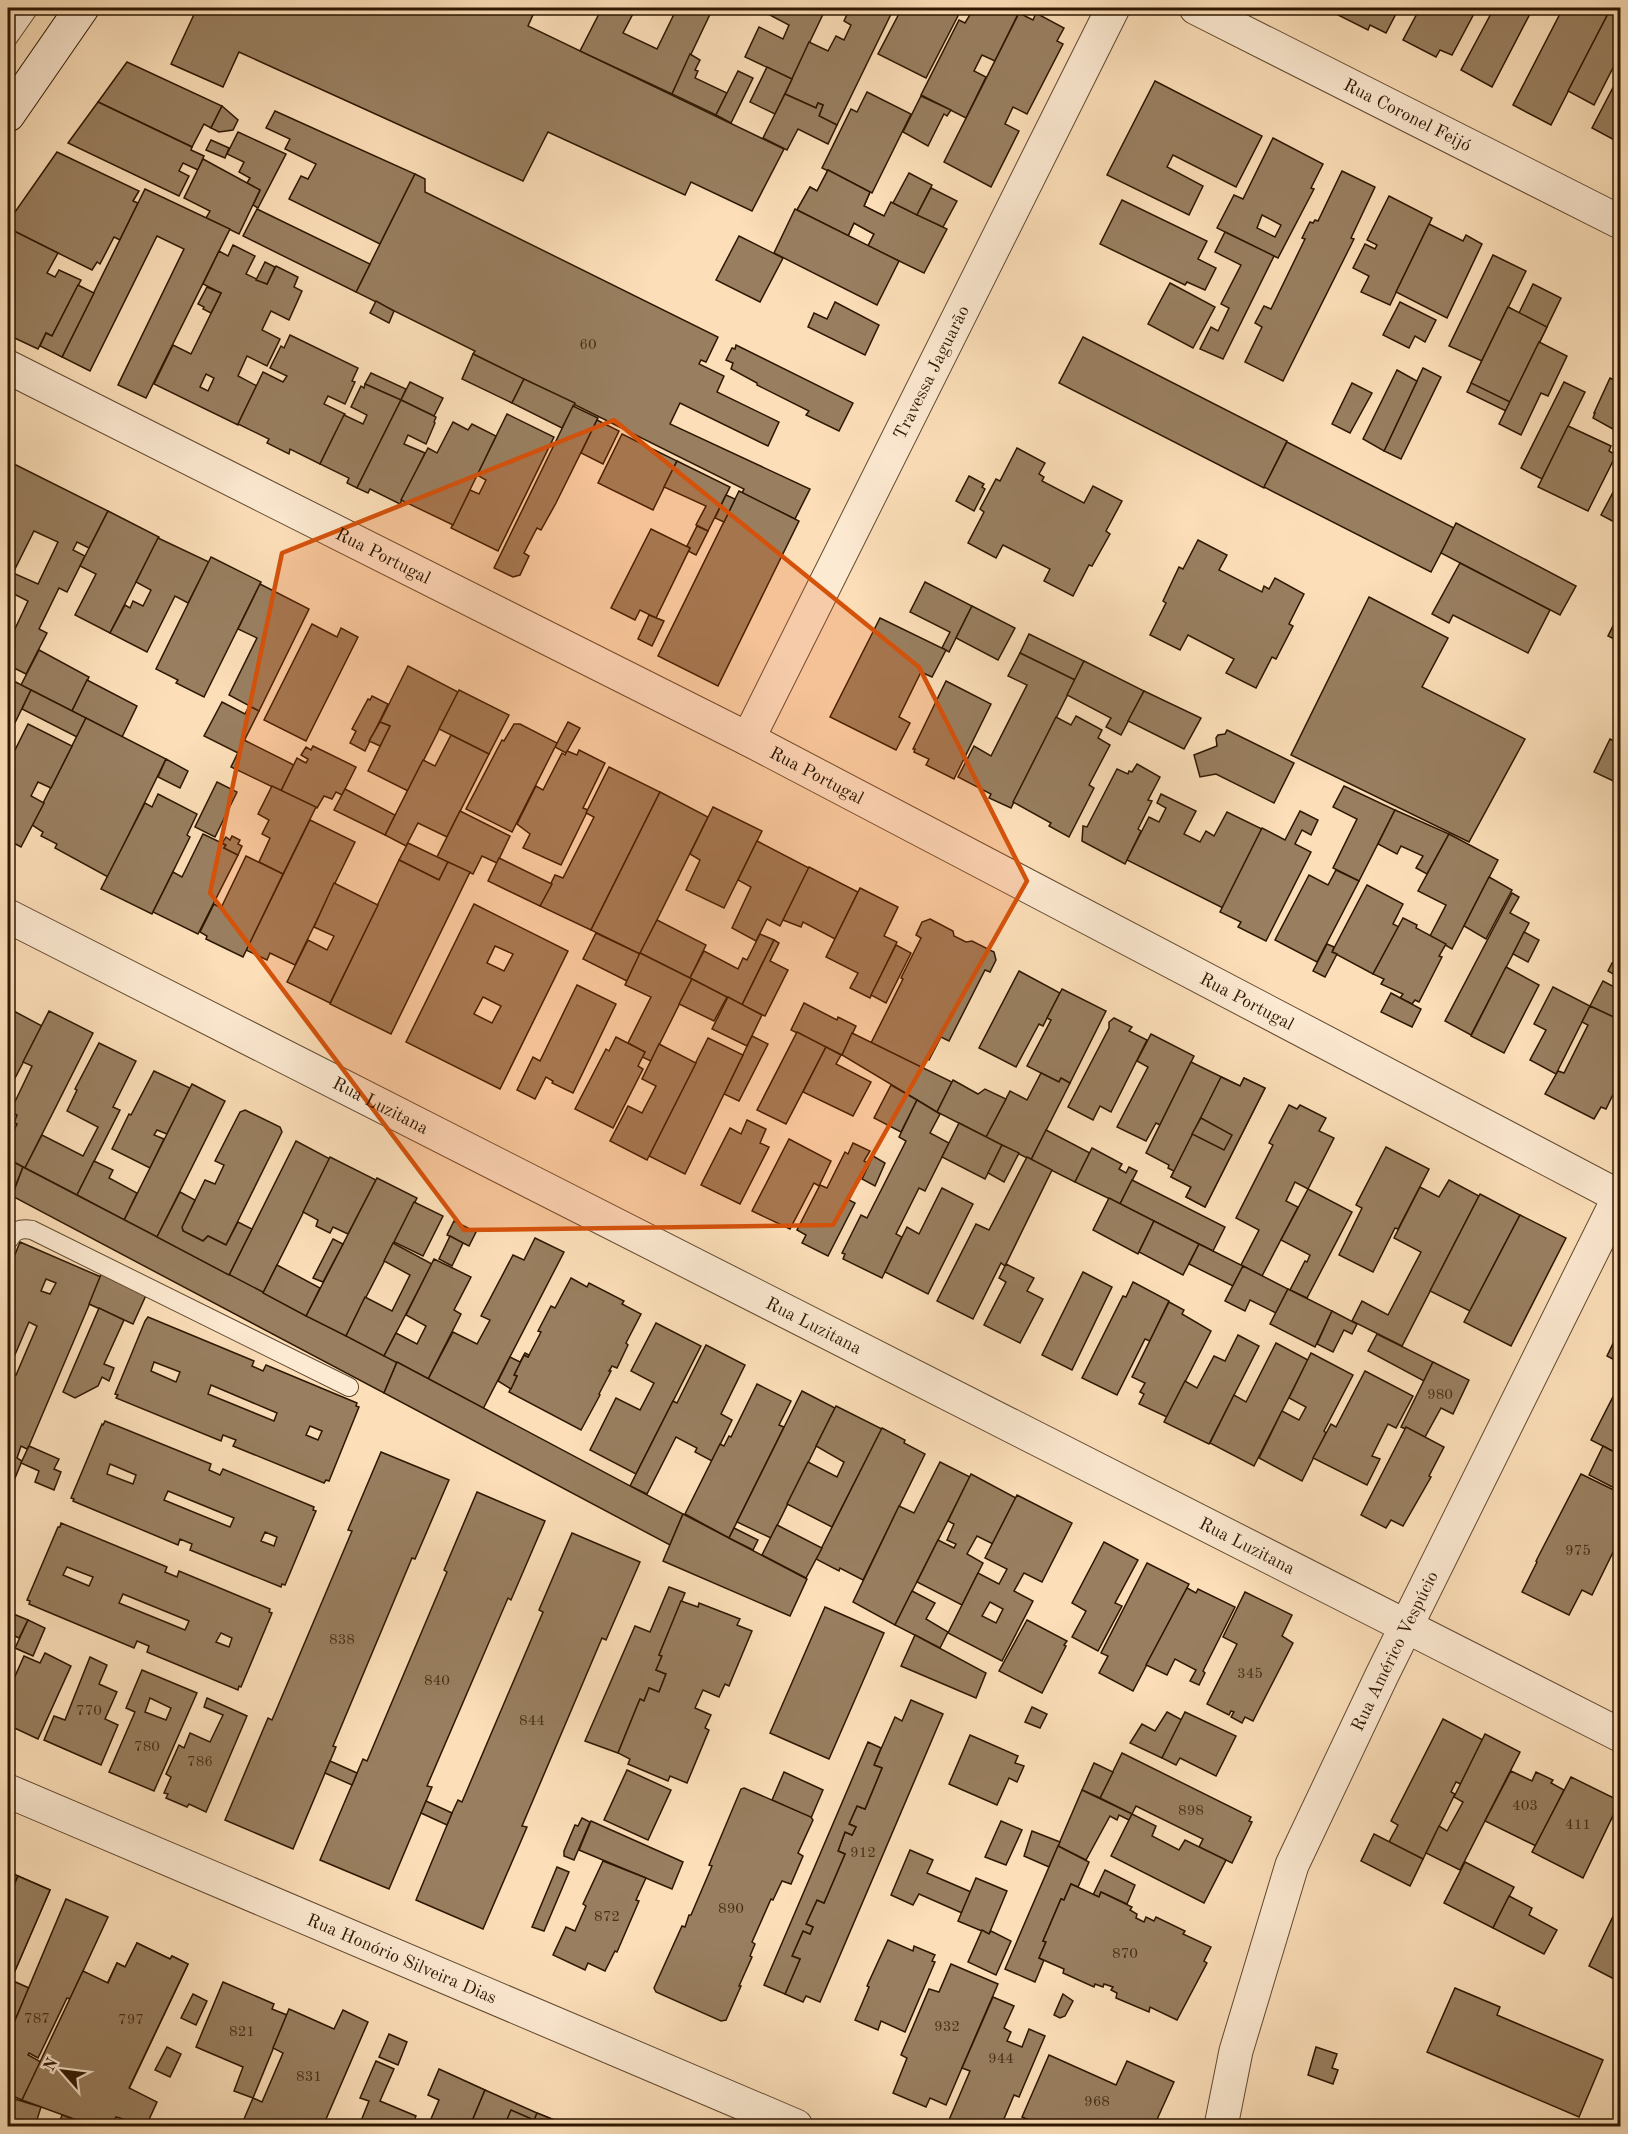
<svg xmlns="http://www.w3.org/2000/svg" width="1628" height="2134" font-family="'Old Standard TT',serif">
	<rect width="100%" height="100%" fill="#fcdfb9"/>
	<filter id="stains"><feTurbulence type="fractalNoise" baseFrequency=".00333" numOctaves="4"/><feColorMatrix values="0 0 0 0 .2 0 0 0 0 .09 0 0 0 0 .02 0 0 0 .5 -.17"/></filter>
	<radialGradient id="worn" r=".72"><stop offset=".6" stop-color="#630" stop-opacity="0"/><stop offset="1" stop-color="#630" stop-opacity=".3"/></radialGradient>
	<!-- building -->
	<g fill="#997f60" stroke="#2e1700" stroke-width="1.5" fill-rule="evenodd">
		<polygon points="197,8 536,8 528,26 784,149 752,211 691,182 685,195 548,132 523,181 239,52 223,87 171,64"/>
		<polygon points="602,8 636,8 623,33 657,49 677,8 713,8 672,94 580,51"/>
		<polygon points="769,8 826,8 792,79 745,57 759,27 783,39 789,25 766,13"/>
		<polygon points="850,8 894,8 837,125 819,116 823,105 818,103 816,108 785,94 809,42 828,51 836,36 844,40 851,25 844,21"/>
		<polygon points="902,8 966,8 963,14 960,12 926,78 878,54"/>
		<polygon points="974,8 1021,8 995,61 982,55 974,71 986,77 966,118 921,95 959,20 965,23"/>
		<polygon points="1336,8 1399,8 1386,33 1370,25 1368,30 1338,15 1341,10"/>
		<polygon points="1420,8 1477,8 1452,55 1440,50 1436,57 1403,40"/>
		<polygon points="1494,8 1533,8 1492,87 1461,70"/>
		<polygon points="1563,8 1611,8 1551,125 1513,105"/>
		<polygon points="1611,8 1620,8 1620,54 1594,105 1568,91"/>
		<polygon points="1019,13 1033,20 1036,13 1064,28 1057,41 1063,44 1027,114 1013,107 1005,124 1019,131 991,187 944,162"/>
		<polygon points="690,54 700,60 695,70 698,71 695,78 727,93 716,115 672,94"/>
		<polygon points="127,62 222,106 211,128 204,124 192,147 98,102"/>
		<polygon points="767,67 792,79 775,114 750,102"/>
		<polygon points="738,71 753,78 731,123 716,115"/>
		<polygon points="1620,74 1620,143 1592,128"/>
		<polygon points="1155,81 1262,136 1236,187 1173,155 1167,167 1203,186 1189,215 1107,175"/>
		<polygon points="867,92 911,114 872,193 822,168 851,109 857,112"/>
		<polygon points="785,94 816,108 818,103 823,105 819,116 837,125 828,144 798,129 787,150 763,138"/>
		<polygon points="921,96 951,110 947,116 944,114 928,146 903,132"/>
		<polygon points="98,102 192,147 191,150 204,156 198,170 183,163 179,171 189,176 179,196 68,143"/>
		<polygon points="222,106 238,120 233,130 219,132 211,128"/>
		<polygon points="275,111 415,174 380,244 289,199 301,176 308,179 316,164 285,149 290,139 266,128"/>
		<polygon points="238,132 286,154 258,208 253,205 260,190 247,183 250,178 239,172 244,162 227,154"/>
		<path d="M1273,138l50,26 -12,24 3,1 -36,69 -61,-30 17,-33 9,4zM1262,215l19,10 -6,12 -18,-9z"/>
		<polygon points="211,140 229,148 225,158 206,150"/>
		<polygon points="57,152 139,191 133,201 138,203 120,240 114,237 100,264 97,262 92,270 8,228 8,222"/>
		<polygon points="203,159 260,190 239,234 206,218 210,211 184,198"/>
		<polygon points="828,170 870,192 864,206 898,223 883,253 868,246 874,234 854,223 848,236 797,210 810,187 817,191"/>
		<polygon points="828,170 870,192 864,206 884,216 891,202 947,229 924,273 868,246 874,234 854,223 848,236 797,210 810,187 817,191"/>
		<polygon points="1342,171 1375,187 1351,238 1354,239 1283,381 1245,362 1262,327 1255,323 1264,306 1271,309 1305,239 1302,238 1310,222 1313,223 1315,220 1318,221"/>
		<polygon points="909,173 932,185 917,215 893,203"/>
		<polygon points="415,174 425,179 425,192 718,337 706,362 701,360 699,364 724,376 717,392 779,422 768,446 680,403 670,424 810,489 795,519 742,493 744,489 473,354 475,351 356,292"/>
		<polygon points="931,188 957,201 943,227 917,215"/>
		<polygon points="145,189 230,229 146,398 118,385 184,249 157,236 90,371 62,357"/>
		<polygon points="1389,196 1432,218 1390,305 1361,292 1369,276 1353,268 1365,244 1375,249 1377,245 1367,240"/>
		<polygon points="1122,200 1207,241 1198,259 1216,268 1205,290 1187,282 1185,285 1100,244"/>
		<polygon points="257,209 370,264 356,292 243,236"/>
		<polygon points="795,209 899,261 877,305 774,253"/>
		<polygon points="1429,224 1463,241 1466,235 1482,244 1447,318 1396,292"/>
		<polygon points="8,228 58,253 47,273 55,277 59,270 81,280 52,336 46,333 38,349 8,335"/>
		<polygon points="1225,232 1274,256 1223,359 1200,349 1211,327 1218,331 1229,308 1221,304 1241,265 1215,252"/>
		<polygon points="739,236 783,258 760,302 716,280"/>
		<path d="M233,245l22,11 -9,18 21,10 9,-18 22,11 -4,10 8,4 -13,29 -18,-9 -9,19 18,9 -13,27 -20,-10 -9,20 19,10 -19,39 -84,-41 19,-39 18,9 30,-61 -18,-9 16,-33 9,5zM206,374l8,4 -6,13 -8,-4z"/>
		<polygon points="1493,255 1526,271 1482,361 1449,346"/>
		<polygon points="265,262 275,267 267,284 256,280"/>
		<polygon points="1170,283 1215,307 1193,348 1148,324"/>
		<polygon points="1533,284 1561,298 1506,411 1467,392 1508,307 1519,313"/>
		<polygon points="78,285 94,293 62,357 40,346 46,333 52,336"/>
		<polygon points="207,287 221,293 211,313 203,309 204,307 198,304"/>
		<polygon points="376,301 394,311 389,323 370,313"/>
		<polygon points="835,302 879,325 865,355 808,327 814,313 827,319"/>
		<polygon points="1400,302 1436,320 1425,342 1415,336 1409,348 1383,335"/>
		<polygon points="1508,307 1547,327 1510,402 1471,383"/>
		<polygon points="290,335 358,368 352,381 355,382 345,404 328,396 324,404 345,414 320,464 290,449 289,454 267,443 269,439 238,424 263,372 283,382 287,376 270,368 281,346 284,348"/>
		<polygon points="1083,337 1287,441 1264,488 1059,383"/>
		<polygon points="1539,342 1567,356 1548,396 1541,393 1521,435 1499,424"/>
		<polygon points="736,345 853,403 839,431 806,415 809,411 757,385 757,383 731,369 733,363 726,360 732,348 735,349"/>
		<polygon points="473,354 524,379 512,403 462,379"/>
		<polygon points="1423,368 1441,377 1401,459 1384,451"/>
		<polygon points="1397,370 1417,381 1384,451 1363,439"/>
		<polygon points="371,373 406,389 401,400 365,384"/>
		<polygon points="1610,378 1620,383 1620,433 1593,418 1595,413 1594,413"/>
		<polygon points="524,379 575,403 562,428 512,403"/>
		<polygon points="410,382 443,398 434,416 401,400"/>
		<polygon points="1564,382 1585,392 1542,479 1521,468"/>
		<polygon points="1352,383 1372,393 1350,433 1332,424"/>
		<polygon points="365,384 401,400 357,488 347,483 349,478 320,464 344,415 363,424 367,415 351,407 361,386 364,388"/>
		<polygon points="401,400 436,417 434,422 435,423 426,444 408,435 404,444 425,453 400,504 370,489 368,493 357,488"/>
		<polygon points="573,406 598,418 556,503 541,530 537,528 524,553 529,556 520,575 513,577 494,568"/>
		<polygon points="507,414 554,437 498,551 451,528 470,490 479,494 486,480 477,475"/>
		<polygon points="597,420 619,431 603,464 581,453"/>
		<polygon points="453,422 468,430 472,424 496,436 453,525 401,500 428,448 437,453"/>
		<polygon points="1568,426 1611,446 1609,451 1616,455 1588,511 1538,487"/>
		<polygon points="622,434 677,461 653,510 598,483"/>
		<polygon points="1287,442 1454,528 1431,572 1264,487"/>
		<polygon points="1017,448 1045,463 1039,474 1044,477 1042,481 1084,503 1093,486 1122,501 1106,531 1110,534 1092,566 1089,565 1073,596 1044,581 1050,569 1003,545 996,558 968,543 984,512 980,509 996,479 1000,481"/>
		<path d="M8,461l100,50 -19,37 -12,-6 -4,8 12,6 -18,36 -8,-4 -20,41 8,4 -21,41 -18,-9v-35l5,3 15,-32 -20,-10zM34,531l24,11 -20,42 -25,-11z"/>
		<polygon points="677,461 730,487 708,531 696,525 706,506 664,487"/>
		<polygon points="1620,469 1620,525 1601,515 1619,481 1615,479"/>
		<polygon points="969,476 984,484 982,487 985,489 974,511 956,501"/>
		<polygon points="739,491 799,521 718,686 658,656"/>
		<polygon points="726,495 735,499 724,522 715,518"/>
		<polygon points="108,511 159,537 110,633 75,615 96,574 80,566"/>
		<polygon points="1456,523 1576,586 1560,615 1441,553"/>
		<polygon points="697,526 708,531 696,555 688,551 690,548 687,546"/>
		<polygon points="651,529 690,548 656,618 640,610 635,620 611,608"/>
		<polygon points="158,538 209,562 188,603 175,596 147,652 110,633 125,605 130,608 133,601 143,606 151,590 136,582"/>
		<polygon points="1198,540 1227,555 1219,570 1262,592 1264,586 1269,589 1275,578 1304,594 1289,624 1293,626 1276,659 1272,657 1256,688 1226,673 1234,659 1188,635 1180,650 1150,635 1166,603 1163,601 1179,567 1183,569"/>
		<polygon points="211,557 261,582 204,697 176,683 178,680 156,669"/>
		<polygon points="1460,563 1550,610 1528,653 1453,615 1449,623 1432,614"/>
		<polygon points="925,582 972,606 949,652 942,648 950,632 910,612"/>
		<polygon points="260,584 309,609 259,711 229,695 257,638 238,629"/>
		<polygon points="1369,597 1448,638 1422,687 1525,739 1469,842 1291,755"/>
		<polygon points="972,606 1015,628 998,660 956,638"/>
		<polygon points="1620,612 1620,642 1608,636"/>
		<polygon points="649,615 664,621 652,646 638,639"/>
		<polygon points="880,618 946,650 932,677 921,672 899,717 910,723 896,750 830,717"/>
		<polygon points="312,624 337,637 341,628 358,637 306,741 264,720"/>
		<polygon points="1029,634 1084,661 1075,680 1020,653"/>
		<polygon points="39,650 89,677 72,711 21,685"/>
		<polygon points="1020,653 1075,680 1011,808 989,798 991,794 958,777 974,746 991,756 1027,685 1008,676"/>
		<polygon points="1084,661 1144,691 1121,735 1106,727 1111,718 1067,695"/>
		<polygon points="408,666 458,692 408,791 368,771 390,726 380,722"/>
		<polygon points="8,678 31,690 8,737"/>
		<polygon points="87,680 137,706 122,737 72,711"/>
		<polygon points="946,681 991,704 954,779 926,765 929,759 914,752 915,749 913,749"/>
		<polygon points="31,690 86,718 77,737 22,709"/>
		<polygon points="459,690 509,715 489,754 439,729"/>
		<polygon points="1144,691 1201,718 1184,749 1128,721"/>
		<polygon points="372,696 388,704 365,751 350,743 356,731 352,729 368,699 370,700"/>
		<polygon points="222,702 245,714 249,706 259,711 238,753 204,736"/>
		<polygon points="1076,716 1102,730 1098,738 1110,745 1089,785 1094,788 1069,837 1049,826 1051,823 1013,802 1056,717 1071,725"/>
		<polygon points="86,718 166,759 108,877 55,848 57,844 41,836 43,832 32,825"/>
		<polygon points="380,722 390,726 380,746 369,741"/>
		<polygon points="568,722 580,728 566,753 555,747"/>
		<polygon points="28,724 72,746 51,788 38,782 31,796 44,803 21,847 8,840 8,764"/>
		<polygon points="514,724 520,724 557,743 512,832 466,809 502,740 504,741"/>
		<polygon points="1227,730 1294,763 1274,803 1216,774 1200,777 1194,755 1217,746 1216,738 1218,735 1225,734"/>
		<polygon points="451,735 489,754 447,837 418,823 406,846 385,835 423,760 435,766"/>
		<polygon points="1610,739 1620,744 1620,784 1594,772"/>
		<polygon points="244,740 294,765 281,791 231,767"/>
		<polygon points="313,746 356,767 342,795 336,792 332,799 324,796 317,808 281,791 297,758 306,763 308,759 301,755 306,747 311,750"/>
		<polygon points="579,750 605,763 583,808 588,810 561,865 523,848 530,834 517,824 536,786 543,790 562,753 565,755 567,751 577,755"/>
		<polygon points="166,759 188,771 180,788 158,777"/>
		<polygon points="1137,764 1160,777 1148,800 1152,801 1138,829 1141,831 1125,864 1082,841 1083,826 1087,827 1117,769 1128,774 1129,771 1132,772"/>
		<polygon points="609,767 660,792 591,930 540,906 555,875 563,878 594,817 586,813"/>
		<polygon points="217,782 237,792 215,837 195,827"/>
		<polygon points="272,786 316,807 283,874 259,862 270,838 262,834 269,820 258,814"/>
		<polygon points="1344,786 1395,810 1359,881 1333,868 1357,819 1333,807"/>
		<polygon points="345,789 395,815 385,835 334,810"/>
		<polygon points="660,792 708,817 640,954 591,930"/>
		<polygon points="158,794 197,814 187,835 190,837 152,914 101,889 145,803 152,807"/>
		<polygon points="1161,794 1196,811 1184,834 1200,842 1206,831 1214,836 1227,812 1262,829 1223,908 1127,860 1149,817 1159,822 1166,808 1157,803"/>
		<polygon points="713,807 762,831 724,908 686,890 700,860 690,854"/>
		<polygon points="1395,810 1449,834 1427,874 1416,868 1423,856 1401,846 1397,854 1378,844"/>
		<polygon points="460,811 510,836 497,863 482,856 473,874 437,857"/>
		<polygon points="1300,811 1318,820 1311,835 1302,830 1295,844 1311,852 1266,941 1238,927 1241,922 1220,912 1262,828 1285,840"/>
		<polygon points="310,820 355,842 295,965 270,953 267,960 246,950"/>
		<polygon points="203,834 226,845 224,848 238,855 198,934 153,912 173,872 182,877"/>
		<polygon points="1449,834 1498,860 1452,949 1430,936 1446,905 1418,891"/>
		<polygon points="232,836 240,840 238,844 242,846 238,855 224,848 226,845 222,843 226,837 230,840"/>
		<polygon points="757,841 809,868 780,926 767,919 756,941 732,928 751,887 738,880"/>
		<polygon points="408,843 448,862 439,880 399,860"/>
		<polygon points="246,856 283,874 243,957 206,939 207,936 200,932 214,904 221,908"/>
		<polygon points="499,858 552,884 540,906 488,881"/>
		<polygon points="399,860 439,880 448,862 470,872 391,1034 330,1004"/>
		<polygon points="809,867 858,892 835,939 803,922 801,927 783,920"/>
		<polygon points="1336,870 1359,881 1317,962 1275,940 1309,875 1328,885"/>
		<polygon points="1489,877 1512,890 1486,939 1464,926"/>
		<polygon points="334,883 378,905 330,1003 287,982 308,940 327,950 334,936 314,927"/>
		<polygon points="1367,885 1403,904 1393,924 1399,927 1373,974 1332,952"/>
		<polygon points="860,888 898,907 884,936 897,942 870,998 850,988 858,973 826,957"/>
		<polygon points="1512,893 1519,897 1510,913 1529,923 1471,1035 1445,1021"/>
		<path d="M474,904l94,47 -68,138 -94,-47zM495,946l18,8 -9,17 -17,-8zM483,997l18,9 -9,17 -18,-9z"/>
		<polygon points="1403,918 1417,925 1416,928 1446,944 1439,956 1442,957 1419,1002 1415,1000 1412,1004 1400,998 1403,994 1381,984 1384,979 1373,974"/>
		<polygon points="930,919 953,931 954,936 966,942 972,941 994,952 996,960 990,972 985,970 949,1041 941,1037 929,1060 926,1058 921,1068 871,1043 903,979 901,978 921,938 916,935 922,922"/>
		<polygon points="657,920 706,945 690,978 640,953"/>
		<polygon points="1524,932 1539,940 1528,962 1513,954"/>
		<polygon points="596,933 640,954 627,981 583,959"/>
		<polygon points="760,934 774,940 742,1005 690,978 704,951 738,969 743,958 747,960"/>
		<polygon points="774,940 779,943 770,961 788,970 765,1016 742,1005"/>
		<polygon points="1327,944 1334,947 1332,952 1337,954 1325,977 1313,971"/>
		<polygon points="896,945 911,953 886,1003 871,995"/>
		<polygon points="640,953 692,979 651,1061 642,1057 645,1052 628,1043 651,997 625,985"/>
		<polygon points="1612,963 1620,967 1620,978 1608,971"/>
		<polygon points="1506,967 1539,985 1504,1053 1471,1036"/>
		<polygon points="1019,971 1060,993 1043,1026 1039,1024 1016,1067 979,1048"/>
		<polygon points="692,979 727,997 714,1021 679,1004"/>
		<polygon points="1620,980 1620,1020 1590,1006 1603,981 1616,988"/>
		<polygon points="577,985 616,1004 573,1093 552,1083 553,1081 546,1077 535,1099 517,1090 533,1057 540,1061"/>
		<polygon points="1553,987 1590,1006 1556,1074 1530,1060 1546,1030 1534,1024"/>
		<polygon points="1062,989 1106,1011 1070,1083 1061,1078 1059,1082 1027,1066 1051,1020 1047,1018"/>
		<polygon points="1391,993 1421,1009 1412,1027 1381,1012"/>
		<polygon points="728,997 762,1015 747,1046 712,1029"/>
		<polygon points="804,1003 837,1020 838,1017 856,1026 842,1055 791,1030"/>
		<polygon points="1590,1006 1620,1020 1620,1080 1606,1109 1601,1107 1594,1119 1545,1094 1558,1071 1564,1073 1588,1025 1582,1022"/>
		<polygon points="8,1008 42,1026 13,1082 8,1079"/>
		<polygon points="49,1011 93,1033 25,1168 8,1159 8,1143 17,1124 14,1123 17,1115 10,1112 32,1066 23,1062"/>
		<polygon points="1114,1018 1132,1027 1129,1031 1147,1040 1111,1112 1100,1106 1093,1120 1068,1107 1109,1028 1109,1022"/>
		<polygon points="797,1032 826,1047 786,1124 757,1110"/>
		<polygon points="852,1033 952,1082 937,1112 842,1055"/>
		<polygon points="1151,1034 1194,1056 1160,1125 1156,1123 1146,1141 1117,1127 1148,1067 1137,1061"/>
		<polygon points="752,1036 768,1044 739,1101 724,1094"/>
		<polygon points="616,1037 645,1052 638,1066 643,1069 613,1128 575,1109 606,1049 609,1051"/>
		<polygon points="708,1038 743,1055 685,1174 649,1156"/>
		<polygon points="99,1043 136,1061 113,1107 120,1110 77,1195 25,1168 42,1135 83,1156 98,1127 67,1111 77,1090 75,1089"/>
		<polygon points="659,1044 696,1063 647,1160 610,1141 628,1106 642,1113 656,1086 642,1079"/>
		<polygon points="826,1047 841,1055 836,1064 871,1082 853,1116 803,1092"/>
		<polygon points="1191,1062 1240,1086 1244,1078 1265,1088 1205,1207 1186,1197 1191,1187 1171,1177 1174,1171 1168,1168 1169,1165 1146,1153"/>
		<polygon points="154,1071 190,1088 167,1134 157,1130 154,1135 164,1139 150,1168 112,1149 129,1114 131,1115"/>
		<polygon points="1041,1073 1059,1082 1061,1078 1070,1083 1031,1160 986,1137 1010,1091 1027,1100"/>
		<polygon points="1221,1077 1240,1086 1244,1078 1265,1088 1205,1207 1186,1197 1191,1187 1171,1177"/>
		<polygon points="953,1080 978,1094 985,1089 1006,1099 986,1137 937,1112"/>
		<polygon points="192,1084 225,1101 157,1237 124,1220"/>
		<polygon points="891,1085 917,1100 901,1132 874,1118"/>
		<polygon points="917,1100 940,1114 930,1133 949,1143 925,1191 919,1188 896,1234 902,1237 882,1278 843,1259 845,1254 842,1253 861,1215 867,1218 906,1141 899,1137"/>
		<polygon points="1289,1105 1297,1109 1300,1105 1326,1118 1319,1131 1334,1138 1308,1189 1295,1182 1286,1201 1298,1207 1262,1276 1241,1265 1259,1230 1236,1218 1273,1145 1269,1143"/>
		<polygon points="245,1110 280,1127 282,1132 226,1245 208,1236 203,1241 183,1231 182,1227 205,1180 215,1184 224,1165 215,1161 240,1112"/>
		<polygon points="1201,1118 1232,1135 1224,1150 1192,1134"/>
		<polygon points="747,1120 766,1129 760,1143 769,1147 740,1204 701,1185 730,1128 741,1134"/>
		<polygon points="959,1123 1002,1145 985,1179 942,1157"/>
		<polygon points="1046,1130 1090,1153 1075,1182 1031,1160"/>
		<polygon points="789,1139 831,1161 819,1186 814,1183 790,1229 752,1211"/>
		<polygon points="296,1141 330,1159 263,1293 229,1275"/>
		<polygon points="853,1143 870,1151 864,1161 868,1163 849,1200 855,1203 828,1256 802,1243 806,1235 797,1230 820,1185 827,1188 845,1152 848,1154"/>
		<polygon points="1002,1145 1019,1153 1004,1182 988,1173"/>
		<polygon points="1386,1147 1429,1169 1398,1229 1395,1228 1373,1272 1339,1255 1362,1208 1356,1205"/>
		<polygon points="1092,1148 1122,1164 1119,1169 1126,1173 1129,1167 1137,1171 1120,1204 1075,1182"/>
		<polygon points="873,1156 885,1163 875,1186 862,1179"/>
		<polygon points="330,1157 376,1180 348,1234 333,1227 330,1233 316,1226 318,1220 303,1212"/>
		<polygon points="1027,1157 1052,1170 1005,1266 1001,1263 973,1319 937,1301 976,1224 989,1230"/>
		<polygon points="8,1159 23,1167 8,1205"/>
		<polygon points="94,1161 113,1170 109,1178 137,1193 124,1220 77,1195"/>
		<polygon points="23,1167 397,1362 384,1393 12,1196"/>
		<polygon points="377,1178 417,1198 346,1336 306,1316"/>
		<polygon points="1132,1180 1225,1227 1213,1251 1120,1204"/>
		<polygon points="1449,1180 1479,1196 1402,1346 1352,1321 1362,1301 1388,1315 1421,1252 1394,1238 1420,1187 1439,1197"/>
		<polygon points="942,1188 973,1204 928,1294 885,1272 907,1227 919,1234"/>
		<polygon points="1308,1189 1352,1212 1307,1298 1290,1290 1305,1261 1307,1262 1310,1255 1281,1240"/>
		<polygon points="180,1192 195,1200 182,1227 183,1231 203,1241 208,1236 226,1245 238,1222 252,1229 229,1275 157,1237"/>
		<polygon points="1480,1194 1520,1215 1470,1311 1430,1291"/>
		<polygon points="1109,1198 1154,1221 1138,1254 1093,1230"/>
		<polygon points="414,1202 443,1216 423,1256 394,1242"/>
		<polygon points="1520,1215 1566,1238 1511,1346 1464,1322"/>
		<polygon points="454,1221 476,1232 469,1246 447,1235"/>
		<polygon points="1154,1221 1199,1244 1183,1275 1139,1252"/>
		<polygon points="450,1236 463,1243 452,1266 439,1259"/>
		<polygon points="535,1238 564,1252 483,1409 428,1379 453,1332 477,1344 490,1320 481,1316 513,1255 524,1260"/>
		<polygon points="333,1239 343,1244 323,1282 313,1278"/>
		<path d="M20,1242l81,35 -72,169 -2,3 -6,-3 -4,12 5,3 -14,34v-123l8,3 21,-49 -8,-4 -21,49v-99zM46,1279l10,4 -6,11 -9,-3z"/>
		<polygon points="393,1243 432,1264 384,1356 346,1336 365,1297 392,1311 410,1275 384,1261"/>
		<polygon points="1199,1244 1243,1266 1233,1286 1189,1264"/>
		<polygon points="434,1259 471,1277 454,1310 461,1314 428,1379 384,1356 396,1333 417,1344 426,1326 406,1315"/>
		<polygon points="1006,1264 1034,1278 1027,1291 1043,1299 1020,1343 984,1325 1006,1282 999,1278"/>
		<polygon points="277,1265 320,1288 306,1316 263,1293"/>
		<polygon points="1243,1266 1288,1289 1276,1313 1250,1300 1245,1311 1225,1301"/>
		<polygon points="102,1272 147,1293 133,1324 89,1304"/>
		<polygon points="1083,1272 1112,1287 1072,1370 1042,1355"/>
		<polygon points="571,1278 587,1287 589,1283 624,1301 622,1304 641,1314 626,1343 628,1345 617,1368 612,1366 609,1371 611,1371 599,1394 600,1395 581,1430 509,1392 517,1376 514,1375 524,1355 528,1357 541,1332 538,1331 551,1306 555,1308"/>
		<polygon points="1133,1282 1169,1301 1150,1341 1145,1339 1117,1395 1082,1378 1123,1296 1126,1297"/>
		<polygon points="1288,1289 1332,1311 1315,1347 1270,1324"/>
		<polygon points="1169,1302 1184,1310 1182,1314 1211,1331 1167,1417 1139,1404 1144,1394 1140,1392 1145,1383 1132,1377"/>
		<polygon points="99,1308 124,1320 104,1364 114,1368 109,1381 102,1377 98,1386 75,1398 63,1392"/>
		<polygon points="1332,1311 1357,1324 1352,1334 1344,1330 1333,1352 1317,1344"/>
		<path d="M148,1317l106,44 -2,5 11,5 3,-6 91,38 -1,3 3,1 -30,74 -3,-1 -2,3 -91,-37 3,-6 -13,-5 -2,6 -105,-43 2,-3 -3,-1 30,-73zM154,1362l26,10 -4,10 -25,-11zM211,1385l66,28 -3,8 -66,-27zM310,1426l12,5 -4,9 -12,-5z"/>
		<polygon points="656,1323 701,1346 636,1474 590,1450 616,1398 640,1410 654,1383 631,1371"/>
		<polygon points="1620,1329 1620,1363 1607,1356"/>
		<polygon points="1377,1334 1433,1362 1424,1381 1368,1351"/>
		<polygon points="1238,1335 1259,1346 1209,1444 1164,1422 1185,1381 1197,1388 1214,1356 1225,1361"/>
		<polygon points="1276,1343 1308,1360 1254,1466 1210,1443 1234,1395 1246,1402"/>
		<polygon points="706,1345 745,1365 721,1414 732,1420 712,1461 695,1452 697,1448 676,1437 647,1494 630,1486 673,1401 677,1403"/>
		<polygon points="525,1353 529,1355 528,1357 524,1355 514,1375 517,1376 511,1389 498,1381 510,1357 520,1362"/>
		<polygon points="1311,1353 1353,1375 1324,1431 1326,1433 1302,1481 1259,1458 1282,1411 1299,1420 1306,1407 1289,1398"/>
		<polygon points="397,1362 683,1514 670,1545 384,1393"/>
		<polygon points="1433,1362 1469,1380 1453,1414 1441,1408 1425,1437 1401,1427"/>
		<polygon points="1365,1371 1413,1396 1396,1428 1388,1424 1372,1456 1380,1459 1367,1485 1313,1458 1331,1424 1336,1427"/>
		<polygon points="757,1384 791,1401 779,1425 784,1427 729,1538 685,1514 720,1444 724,1446 729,1436 731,1437"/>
		<polygon points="1617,1389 1620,1390 1620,1455 1591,1440"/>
		<polygon points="802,1391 835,1408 771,1538 737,1522"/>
		<polygon points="836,1406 882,1429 832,1527 787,1504 808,1462 837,1477 844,1462 816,1446"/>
		<path d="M105,1421l106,43 -2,6 11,5 3,-6 91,38 -1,3 3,1 -31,74 -3,-1 -1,3 -91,-37 2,-6 -12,-5 -2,6 -105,-44 1,-2 -3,-1 31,-74 1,1zM110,1464l26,11 -3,9 -26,-10zM168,1491l66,27 -4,9 -66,-27zM265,1532l12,5 -3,9 -13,-5z"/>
		<polygon points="1406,1427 1444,1447 1429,1476 1431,1477 1403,1526 1391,1520 1386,1528 1361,1515"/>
		<polygon points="882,1428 905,1440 904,1443 925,1454 863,1580 840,1568 839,1571 816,1559"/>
		<polygon points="29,1446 59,1459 54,1469 61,1472 54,1490 35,1482 39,1471 21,1463"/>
		<polygon points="1603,1446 1620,1455 1620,1491 1589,1475"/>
		<polygon points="381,1452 449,1480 415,1559 412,1558 333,1746 336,1747 293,1849 225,1820 268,1718 272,1720 352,1531 348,1530"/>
		<polygon points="940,1462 970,1477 895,1625 853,1602 899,1506 914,1513"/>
		<polygon points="971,1474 1016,1498 993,1544 977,1536 967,1554 983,1563 962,1605 917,1582 938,1540 954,1548 956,1544 947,1540 954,1524 948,1521"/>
		<polygon points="1581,1474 1620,1493 1620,1514 1616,1523 1620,1525 1620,1538 1592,1595 1582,1590 1569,1615 1522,1592 1537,1562 1536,1561"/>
		<polygon points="477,1492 545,1521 511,1600 508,1598 427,1786 432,1787 389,1889 320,1860 363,1759 367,1761 447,1572 444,1570"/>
		<path d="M1017,1495l55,28 -30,59 -18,-9 -10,18 19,10 -31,60 -54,-28 30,-60 21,11 8,-15 -22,-11zM990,1602l13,7 -7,14 -14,-7z"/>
		<polygon points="683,1514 807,1579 790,1616 663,1561"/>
		<path d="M61,1523l106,44 -2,5 12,5 2,-6 91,38 -1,3 3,1 -31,74 -2,-1 -1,4 -91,-38 2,-6 -12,-5 -3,7 -105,-44 1,-3 -3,-1 31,-73h2zM67,1567l26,10 -4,9 -26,-11zM123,1594l66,27 -4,9 -66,-27zM221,1633l11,5 -3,9 -13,-5z"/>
		<polygon points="777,1525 822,1548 806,1578 762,1555"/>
		<polygon points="734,1528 758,1540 753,1550 729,1538"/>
		<polygon points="572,1533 640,1562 606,1640 602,1638 522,1826 527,1827 483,1929 416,1900 452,1813 458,1800 462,1802 543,1612 539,1610"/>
		<polygon points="1104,1542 1138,1560 1115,1603 1122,1606 1098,1651 1072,1637 1086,1611 1072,1603"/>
		<polygon points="1147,1563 1189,1584 1133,1691 1099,1673 1108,1656 1101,1653"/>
		<polygon points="669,1587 685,1593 659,1655 662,1656 656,1670 666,1674 659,1692 649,1688 644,1701 640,1699 618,1753 585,1741 635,1626 650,1632"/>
		<polygon points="1187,1588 1196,1593 1198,1589 1235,1607 1203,1671 1205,1673 1199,1685 1190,1681 1196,1670 1175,1659 1167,1675 1146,1665"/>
		<polygon points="912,1591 935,1603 926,1619 948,1632 940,1648 895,1625"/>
		<polygon points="1245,1592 1292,1615 1282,1636 1293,1643 1253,1721 1245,1717 1242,1723 1231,1717 1234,1712 1231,1711 1229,1715 1207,1704 1237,1644 1223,1637"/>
		<polygon points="681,1601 698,1607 699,1603 740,1619 737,1625 752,1631 729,1686 725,1684 719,1697 703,1690 695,1708 711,1715 705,1728 709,1730 687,1783 670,1776 668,1781 628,1764 630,1759 618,1753 640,1699 644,1701 649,1688 659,1692 666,1674 656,1670 662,1656 659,1655"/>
		<polygon points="825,1607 884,1633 829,1759 770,1733"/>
		<polygon points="11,1613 28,1620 19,1638 8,1633 12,1622 8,1621"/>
		<polygon points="28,1620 45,1628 33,1656 15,1648"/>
		<polygon points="1027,1620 1067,1641 1064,1645 1066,1646 1042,1693 999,1671"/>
		<polygon points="915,1635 986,1673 976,1698 901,1666"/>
		<polygon points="45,1653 71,1666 38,1739 8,1725 8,1692 24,1656 40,1663"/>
		<polygon points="90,1657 107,1665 99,1684 117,1692 105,1719 118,1725 101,1765 44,1740 54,1716 65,1720"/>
		<path d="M142,1670l55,23 -43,98 -45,-19 26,-60 -9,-4zM150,1698l21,10 -5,12 -21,-8z"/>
		<polygon points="207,1698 247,1716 206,1812 189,1804 187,1807 166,1798 168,1794 164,1793 171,1777 166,1774 179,1745 184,1748 190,1733 210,1742 223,1715 204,1707"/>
		<polygon points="911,1700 943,1714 820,2002 806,1996 803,2002 785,1994 800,1959 792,1956 803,1931 810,1934 813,1927 806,1924 817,1900 824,1903 845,1854 838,1851 845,1832 852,1835 856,1827 849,1824 857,1806 865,1809 882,1768 874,1765 895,1717 902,1721"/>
		<polygon points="1032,1707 1047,1714 1040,1728 1025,1722"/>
		<polygon points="1167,1712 1182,1720 1162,1758 1130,1743 1142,1724 1155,1731"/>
		<polygon points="1185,1712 1236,1736 1216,1776 1180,1758 1176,1765 1162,1758"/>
		<polygon points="1443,1719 1483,1740 1461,1784 1456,1782 1451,1792 1455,1794 1423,1859 1389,1842 1398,1825 1391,1821"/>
		<polygon points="1485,1734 1520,1752 1460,1870 1426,1853 1439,1826 1447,1831 1463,1802 1454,1797"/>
		<polygon points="970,1735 1018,1756 1015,1763 1024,1766 1017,1782 1009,1778 997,1805 949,1784"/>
		<polygon points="868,1742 881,1748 874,1765 882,1768 865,1809 857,1806 849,1824 856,1827 852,1835 845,1832 838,1851 845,1854 824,1903 817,1900 806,1924 813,1927 810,1934 803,1931 792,1956 800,1959 785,1994 764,1985"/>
		<polygon points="1122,1753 1251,1817 1249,1821 1252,1822 1232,1863 1199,1847 1203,1839 1136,1806 1132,1814 1100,1798"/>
		<polygon points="330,1761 357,1773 352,1785 325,1773"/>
		<polygon points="1094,1763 1113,1772 1100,1798 1082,1790"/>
		<polygon points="627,1770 671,1790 648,1840 604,1820"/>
		<polygon points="1511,1771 1532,1781 1536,1772 1553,1780 1551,1783 1564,1790 1536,1846 1485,1821"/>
		<polygon points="784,1772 823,1790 811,1818 772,1800"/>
		<polygon points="1571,1777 1620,1801 1583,1878 1532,1852"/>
		<polygon points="744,1788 811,1817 813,1820 798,1853 803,1856 791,1884 782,1881 773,1900 771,1899 752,1942 755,1944 750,1956 752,1957 739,1986 741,1986 726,2020 721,2021 656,1992 654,1988 682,1926 685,1927 689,1915 691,1915 712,1866 709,1865 741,1789"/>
		<polygon points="1082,1790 1132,1814 1129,1820 1119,1815 1117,1820 1110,1816 1086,1860 1058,1846"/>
		<polygon points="426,1801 452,1813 447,1825 421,1813"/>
		<polygon points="1132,1814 1156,1826 1152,1836 1179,1850 1185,1840 1226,1860 1204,1903 1111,1856"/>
		<polygon points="582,1818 590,1822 574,1860 564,1856 564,1851 575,1825 578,1826"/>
		<polygon points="591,1821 683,1862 672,1889 579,1850"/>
		<polygon points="1001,1821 1022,1830 1006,1865 985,1857"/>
		<polygon points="1032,1831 1060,1842 1049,1867 1024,1856"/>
		<polygon points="1374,1834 1423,1859 1410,1886 1361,1861"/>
		<polygon points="1058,1846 1089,1862 1078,1887 1071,1884 1064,1900 1061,1899 1043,1941 1046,1942 1039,1958 1044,1960 1035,1982 1005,1969"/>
		<polygon points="910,1850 933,1860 927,1873 971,1892 962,1913 919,1894 913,1905 891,1895"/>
		<polygon points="603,1861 646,1878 636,1900 639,1901 617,1952 615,1951 605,1971 588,1963 585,1970 553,1955 566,1927 575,1931 586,1906 583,1904"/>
		<polygon points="1465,1862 1514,1887 1493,1928 1444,1903"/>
		<polygon points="557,1867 569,1872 544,1931 532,1927"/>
		<polygon points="1105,1870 1135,1885 1127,1904 1101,1892 1099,1897 1093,1895"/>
		<polygon points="8,1871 18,1876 8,1899"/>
		<polygon points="8,1871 18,1876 8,1899"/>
		<polygon points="18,1876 50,1890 8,1987 8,1899"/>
		<polygon points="18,1876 50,1890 11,1980 29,1988 8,2037 8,1899"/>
		<polygon points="976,1878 1007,1891 989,1934 958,1921"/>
		<polygon points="1071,1884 1099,1897 1101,1892 1132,1907 1130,1910 1137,1914 1136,1918 1144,1922 1146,1917 1154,1921 1156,1917 1185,1931 1183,1934 1211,1947 1204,1961 1207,1963 1177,2020 1150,2007 1149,2012 1116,1998 1117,1993 1111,1990 1113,1987 1104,1984 1103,1987 1095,1984 1094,1987 1063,1973 1064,1969 1039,1958 1046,1942 1043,1941 1061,1899 1064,1900"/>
		<polygon points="1509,1896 1532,1908 1529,1915 1557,1930 1544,1954 1493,1928"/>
		<polygon points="66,1899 108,1917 70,1999 67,1998 38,2058 29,2053 28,2055 41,2062 22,2100 8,2094 8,2037"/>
		<polygon points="1620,1902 1620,1966 1614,1979 1589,1966"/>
		<polygon points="982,1930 989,1934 991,1931 1011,1941 996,1975 968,1962"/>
		<polygon points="888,1940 913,1951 914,1946 935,1955 932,1961 935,1962 905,2032 881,2021 878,2030 855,2020 869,1987 867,1986"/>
		<polygon points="137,1943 170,1959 172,1956 188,1964 127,2093 76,2067 88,2042 81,2039 91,2017 98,2021 115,1988 107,1984 117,1963 125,1967"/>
		<polygon points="137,1943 170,1959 172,1956 188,1964 129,2088 157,2102 146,2126 116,2117 111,2126 93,2126 22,2100 83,1971 108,1983 117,1963 125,1967"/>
		<polygon points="951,1964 998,1984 946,2105 930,2098 926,2107 893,2093 907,2058 901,2055 929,1989 939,1992"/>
		<polygon points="223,1982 274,2004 272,2009 287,2015 253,2098 234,2091 243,2067 196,2047"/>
		<polygon points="1455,1988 1500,2007 1497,2015 1603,2060 1579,2117 1427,2052"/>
		<polygon points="193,1994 207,2001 196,2025 181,2018"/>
		<polygon points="1063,1994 1073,2001 1065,2016 1060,2018 1054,2015"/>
		<polygon points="993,1997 1014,2006 1004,2028 1011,2032 1007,2041 1022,2047 1029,2029 1045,2036 1019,2097 1014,2095 1001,2126 961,2126 949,2120 970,2071 962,2068"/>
		<polygon points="289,2009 334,2029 343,2010 368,2022 323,2126 241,2126 253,2098 262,2102 283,2053 273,2048"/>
		<polygon points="389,2034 407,2042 398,2065 379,2057"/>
		<polygon points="167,2047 181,2054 170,2077 155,2070"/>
		<polygon points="1316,2047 1337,2054 1332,2068 1338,2070 1333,2084 1308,2075"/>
		<polygon points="1049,2055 1116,2085 1127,2061 1174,2082 1154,2126 1043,2126 1022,2117"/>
		<polygon points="376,2061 394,2069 380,2101 416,2116 412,2126 359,2126 369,2101 360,2098"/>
		<polygon points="439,2069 485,2090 470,2126 428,2126 439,2100 428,2095"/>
		<polygon points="485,2090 537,2113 569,2126 470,2126"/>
		<polygon points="8,2097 41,2107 35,2126 8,2126"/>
		<polygon points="511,2110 534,2120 537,2113 569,2126 504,2126"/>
		<polygon points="62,2115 91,2126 58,2126"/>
	</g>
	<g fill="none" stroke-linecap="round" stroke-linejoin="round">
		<!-- service casing -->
		<g stroke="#62492e" stroke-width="20">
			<g id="service">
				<polyline points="8,38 29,8"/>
				<path d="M8,1241c6,-11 12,-13 24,-11l317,157"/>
			</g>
		</g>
		<!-- minor casing -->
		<g stroke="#62492e" stroke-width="35">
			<g id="minor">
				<path id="s1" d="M1196,8l424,214"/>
				<path id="s2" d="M8,367l740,372 872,458"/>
				<path id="s3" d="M748,739l365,-731"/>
				<path id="s4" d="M8,1791l788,335"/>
			</g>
		</g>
		<!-- tertiary casing -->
		<g stroke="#62492e" stroke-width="35">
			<g id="tertiary">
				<path id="s5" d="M8,916l1612,819"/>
				<path id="s6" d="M1221,2126l15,-75 56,-186 90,-190 238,-480"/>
			</g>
		</g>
		<!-- secondary casing -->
		<g stroke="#2e1700" stroke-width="35">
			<polyline id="secondary" points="8,115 82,8"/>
		</g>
		<!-- service -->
		<use href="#service" stroke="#fdead2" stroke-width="18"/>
		<!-- minor -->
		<use href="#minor" stroke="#fdead2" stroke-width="33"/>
		<!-- tertiary -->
		<use href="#tertiary" stroke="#fdead2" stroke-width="33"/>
		<!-- secondary -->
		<use href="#secondary" stroke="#fdead2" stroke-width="33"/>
	</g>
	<!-- marked area -->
	<path fill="#d5520b" fill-opacity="0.2" stroke="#d5520b" stroke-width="4.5" stroke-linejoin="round" d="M614,420l305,247 108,214 -194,344 -369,5 -254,-337 72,-340z"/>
	<g text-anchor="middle" stroke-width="4.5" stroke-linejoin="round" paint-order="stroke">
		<!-- number labels -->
		<g font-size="15" fill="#493118">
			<text x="588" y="349">60</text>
			<text x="1440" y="1399">980</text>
			<text x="1578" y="1555">975</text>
			<text x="342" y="1644">838</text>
			<text x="1250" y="1678">345</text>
			<text x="437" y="1685">840</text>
			<text x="89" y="1715">770</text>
			<text x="532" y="1725">844</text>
			<text x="147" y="1751">780</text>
			<text x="200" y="1766">786</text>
			<text x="1525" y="1810">403</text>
			<text x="1191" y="1815">898</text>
			<text x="1578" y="1829">411</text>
			<text x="863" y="1857">912</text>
			<text x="731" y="1913">890</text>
			<text x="607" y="1921">872</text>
			<text x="1125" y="1958">870</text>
			<text x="37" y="2023">787</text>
			<text x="131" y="2024">797</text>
			<text x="947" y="2031">932</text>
			<text x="242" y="2036">821</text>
			<text x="1001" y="2063">944</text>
			<text x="309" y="2081">831</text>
			<text x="1097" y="2106">968</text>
		</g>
		<!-- street labels -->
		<g font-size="18" fill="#2e1700" stroke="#fdead2">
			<text dy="6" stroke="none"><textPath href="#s1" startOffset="237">Rua Coronel Feijó</textPath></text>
			<text dy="6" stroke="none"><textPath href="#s3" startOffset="410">Travessa Jaguarão</textPath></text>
			<text dy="6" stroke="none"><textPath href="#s2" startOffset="420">Rua Portugal</textPath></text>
			<text dy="6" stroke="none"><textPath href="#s2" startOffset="906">Rua Portugal</textPath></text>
			<text dy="6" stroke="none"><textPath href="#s2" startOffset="1392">Rua Portugal</textPath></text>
			<text dy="6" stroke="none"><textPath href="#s5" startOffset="418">Rua Luzitana</textPath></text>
			<text dy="6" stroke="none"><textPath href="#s5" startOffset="904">Rua Luzitana</textPath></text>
			<text dy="6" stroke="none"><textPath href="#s5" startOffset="1390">Rua Luzitana</textPath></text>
			<text dy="6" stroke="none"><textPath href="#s6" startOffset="508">Rua Américo Vespúcio</textPath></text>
			<text dy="6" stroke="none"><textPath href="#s4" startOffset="428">Rua Honório Silveira Dias</textPath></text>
		</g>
	</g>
	<!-- margin -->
	<rect width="1628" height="2134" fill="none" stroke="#fcdfb9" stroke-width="30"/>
	<rect x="9" y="9" width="1610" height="2116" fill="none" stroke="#2e1700" stroke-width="3"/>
	<rect x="15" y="15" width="1598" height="2104" fill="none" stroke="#2e1700" stroke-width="1.5"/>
	<!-- north arrow -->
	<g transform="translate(63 2071) rotate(298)" stroke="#fdead2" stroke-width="4.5" paint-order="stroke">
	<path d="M0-4.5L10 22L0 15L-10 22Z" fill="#2e1700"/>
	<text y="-9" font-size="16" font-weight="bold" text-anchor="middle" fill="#2e1700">N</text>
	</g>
	<rect width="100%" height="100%" filter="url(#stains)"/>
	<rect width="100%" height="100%" fill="url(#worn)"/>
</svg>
